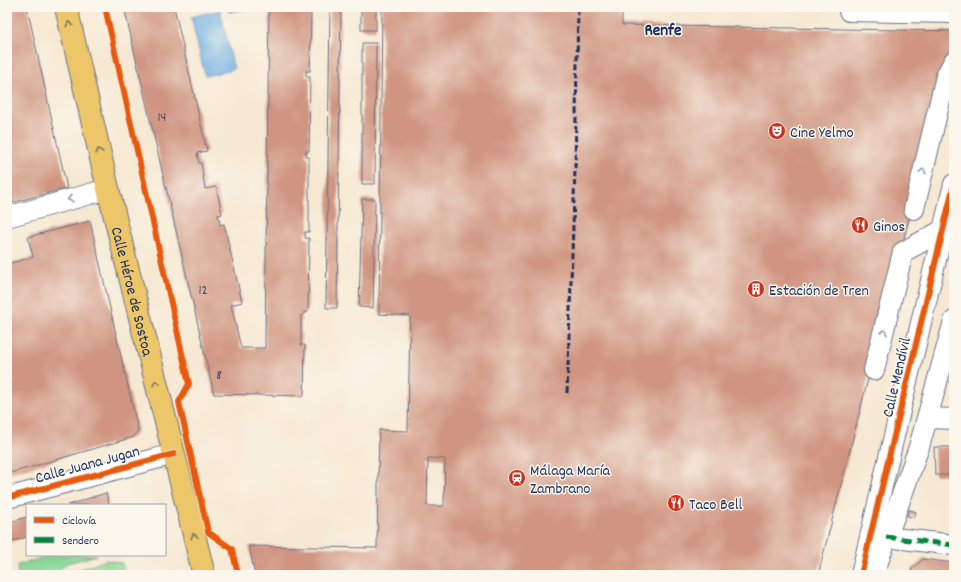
<svg xmlns="http://www.w3.org/2000/svg" width="961" height="582" font-family="Dekko,sans-serif">
	<rect width="100%" height="100%" fill="#fbf7ec"/>
	<filter id="ink" filterUnits="userSpaceOnUse"><feTurbulence type="fractalNoise" baseFrequency=".025" numOctaves="2"/><feDisplacementMap in="SourceGraphic" scale="8" xChannelSelector="R" yChannelSelector="G"/><feConvolveMatrix kernelMatrix="1 2 1 2 8 2 1 2 1" color-interpolation-filters="sRGB"/></filter>
	<filter id="wash" filterUnits="userSpaceOnUse"><feTurbulence type="fractalNoise" baseFrequency=".012" numOctaves="4" result="noise"/><feDisplacementMap in="SourceGraphic" scale="16" xChannelSelector="R" yChannelSelector="G"/><feGaussianBlur stdDeviation="0.9" result="paint"/><feColorMatrix in="noise" values="0 0 0 0 0 0 0 0 0 0 0 0 0 0 0 0 0 1.4 0 .05"/><feComposite in="paint" operator="in"/></filter>
	<g filter="url(#wash)">
		<rect width="100%" height="100%" fill="#f6e8d2"/>
		<!-- green -->
		<g fill="#87d696" stroke="#51827a">
			<polygon points="53,555 97,555 67,563 53,575 18,575 17,565"/>
			<polygon points="106,560 122,563 126,575 82,575 79,570"/>
		</g>
		<!-- water -->
		<g fill="#70aee2" stroke="#466ea0">
			<polygon points="228,7 246,7 247,9 229,12"/>
			<polygon points="220,10 234,69 205,76 191,17"/>
		</g>
		<g id="blocks">
			<!-- building -->
			<g fill="#d09581" fill-rule="evenodd">
				<polygon points="7,7 27,7 67,188 7,204"/>
				<polygon points="124,7 174,7 207,151 197,153 199,163 201,163 205,189 216,187 222,214 218,215 220,225 224,224 242,302 231,305 241,348 265,348 269,7 311,7 310,71 306,71 306,77 310,77 309,151 306,151 306,157 309,157 309,232 305,232 305,238 309,238 308,312 304,312 304,315 301,315 301,345 305,345 304,396 214,394"/>
				<polygon points="330,7 341,7 337,308 326,308"/>
				<rect x="361" y="7" width="15" height="23"/>
				<path d="M382,7h240v18l332,6v11l-136,533h-563l-6,-29 128,2 2,-118 29,1 2,-115 -31,-2zM428,458l17,1 -1,47h-17z"/>
				<polygon points="362,43 376,43 375,184 362,184"/>
				<polygon points="362,199 375,199 373,308 359,307"/>
				<polygon points="90,221 138,430 134,437 7,474 7,264 33,257 28,237"/>
				<polygon points="934,447 954,447 954,475 935,475"/>
				<polygon points="106,493 109,505 68,505"/>
				<polygon points="909,510 916,512 914,518 907,516"/>
				<polygon points="27,517 27,537 7,543 7,523"/>
				<polygon points="923,559 954,563 954,575 910,575 912,569"/>
			</g>
		</g>
	</g>
	<g filter="url(#ink)">
		<use href="#blocks" fill-opacity="0" stroke="#687087" stroke-width="1"/>
		<g fill="none" stroke-linecap="round" stroke-linejoin="round">
			<!-- minor casing -->
			<g stroke="#687087" stroke-width="22">
				<g id="minor">
					<polyline points="849,11 954,13"/>
					<polyline points="914,209 946,76 954,61"/>
					<polyline points="7,217 108,189"/>
					<polyline points="874,370 903,252 943,230"/>
					<polyline points="927,418 954,419"/>
					<polyline points="7,498 174,454"/>
					<polyline points="886,537 954,545"/>
					<polyline points="874,573 919,447 954,321"/>
					<polyline points="861,575 954,184"/>
				</g>
			</g>
			<!-- major casing -->
			<g stroke="#687087" stroke-width="24">
				<g id="major">
					<path id="s1" d="M66,7l42,182 96,386"/>
				</g>
			</g>
			<!-- minor -->
			<use href="#minor" stroke="#fff" stroke-width="20"/>
			<!-- major -->
			<use href="#major" stroke="#ecc669" stroke-width="22"/>
			<!-- rail -->
			<polyline stroke="#1b2f5e" stroke-width="3" stroke-dasharray="6 3" stroke-linecap="butt" points="567,393 575,170 578,7"/>
			<!-- quiet -->
			<polyline stroke="#00873e" stroke-width="5" stroke-dasharray="10 5" stroke-linecap="butt" points="886,537 954,545"/>
			<!-- cycleway casing -->
			<g stroke="#fbf7ec" stroke-width="8">
				<g id="cycleway">
					<polyline points="105,7 189,384 179,402 208,532 232,549 238,575"/>
					<polyline points="7,498 174,454"/>
					<polyline points="861,575 954,184"/>
				</g>
			</g>
			<!-- cycleway -->
			<use href="#cycleway" stroke="#e8590c" stroke-width="6"/>
		</g>
		<!-- one-way arrows -->
		<defs><path id="oneway-chevron" d="M-2-3.5L2.5 0L-2 3.5" fill="none" stroke-width="1.6" stroke-linecap="round" stroke-linejoin="round"/></defs>
		<g stroke="#797363">
			<use href="#oneway-chevron" transform="translate(69 24) rotate(-103)"/>
			<use href="#oneway-chevron" transform="translate(99 151) rotate(-103)"/>
			<use href="#oneway-chevron" transform="translate(156 383) rotate(-104)"/>
			<use href="#oneway-chevron" transform="translate(194 536) rotate(-104)"/>
		</g>
		<g stroke="#8d97ae">
			<use href="#oneway-chevron" transform="translate(923 171) rotate(-76)"/>
			<use href="#oneway-chevron" transform="translate(70 199) rotate(164)"/>
			<use href="#oneway-chevron" transform="translate(884 332) rotate(-76)"/>
		</g>
	</g>
	<!-- icons -->
	<defs>
		<g id="theatre-disc" transform="scale(0.9)"><circle r="9.5" fill="#c8321e" stroke="#fbf7ec"/><path d="M-5-5.5Q0-4 5-5.5V0Q5 5 0 6Q-5 5-5 0ZM-3.3-2.5H-1v1.5H-3.3ZM1-2.5H3.3v1.5H1ZM-2.8 1Q0 5.5 2.8 1Z" fill="#fff"/></g>
		<g id="restaurant-disc" transform="scale(0.9)"><circle r="9.5" fill="#c8321e" stroke="#fbf7ec"/><path d="M-5-6h1v4h1v-4h1v4h1v-4h1v5L-1.5 .5V6h-2V.5L-5-1ZM5-6V6H3V1.5H1.5Q1.5-4 5-6Z" fill="#fff"/></g>
		<g id="building-disc" transform="scale(0.9)"><circle r="9.5" fill="#c8321e" stroke="#fbf7ec"/><path d="M-4-6H4V6H1V3H-1V6H-4ZM-2.5-4.3h1.7v1.8h-1.7ZM.8-4.3h1.7v1.8H.8ZM-2.5-1h1.7V.8h-1.7ZM.8-1h1.7V.8H.8Z" fill="#fff"/></g>
		<g id="station-disc" transform="scale(0.9)"><circle r="9.5" fill="#c8321e" stroke="#fbf7ec"/><path d="M-3-6H3Q5-6 5-4V2Q5 4 3 4L4.5 6H3L1.5 4h-3L-3 6H-4.5L-3 4Q-5 4-5 2V-4Q-5-6-3-6ZM-3.5-4v3h7v-3ZM-3.5 1v1.5H-2V1ZM2 1v1.5H3.5V1Z" fill="#fff"/></g>
	</defs>
	<g fill-rule="evenodd">
		<use href="#theatre-disc" x="777" y="131"/>
		<use href="#restaurant-disc" x="860" y="225"/>
		<use href="#building-disc" x="756" y="289"/>
		<use href="#station-disc" x="517" y="478"/>
		<use href="#restaurant-disc" x="676" y="503"/>
	</g>
	<g text-anchor="middle" stroke-width="3" stroke-linejoin="round" paint-order="stroke">
		<!-- number labels -->
		<g font-size="14" fill="#484867">
			<text x="162" y="121">14</text>
			<text x="203" y="294">12</text>
			<text x="219" y="379">8</text>
		</g>
		<!-- poi labels -->
		<g font-size="16" fill="#1b2f5e" stroke="#fbf7ec" text-anchor="start">
			<text x="790" y="137">Cine Yelmo</text>
			<text x="873" y="231">Ginos</text>
			<text x="769" y="295">Estación de Tren</text>
			<text x="530" y="475">Málaga María<tspan x="530" dy="18">Zambrano</tspan></text>
			<text x="689" y="509">Taco Bell</text>
		</g>
		<!-- street labels -->
		<g font-size="16" fill="#1b2f5e" stroke="#fbf7ec">
			<text dy="6" stroke="none"><textPath href="#s1" startOffset="292">Calle Héroe de Sostoa</textPath></text>
			<text transform="translate(895 377) rotate(-77)" y="6">Calle Mendívil</text>
			<text transform="translate(87 463) rotate(-15)" y="6">Calle Juana Jugan</text>
		</g>
		<!-- neighbourhood labels -->
		<g font-size="17" font-weight="bold" fill="#1b2f5e" stroke="#fbf7ec">
			<text x="663" y="35">Renfe</text>
		</g>
	</g>
	<!-- margin -->
	<rect width="961" height="582" fill="none" stroke="#fbf7ec" stroke-width="24"/>
	<!-- legend -->
	<rect x="26" y="504" width="140" height="52" fill="#fbf7ec" stroke="#a1a7b3"/>
	<rect x="34" y="517" width="20" height="6" fill="#e8590c" stroke="#a1a7b3"/>
	<text x="62" y="524" font-size="12" fill="#1b2f5e">Ciclovía</text>
	<rect x="34" y="537" width="20" height="6" fill="#00873e" stroke="#a1a7b3"/>
	<text x="62" y="544" font-size="12" fill="#1b2f5e">Sendero</text>
</svg>
